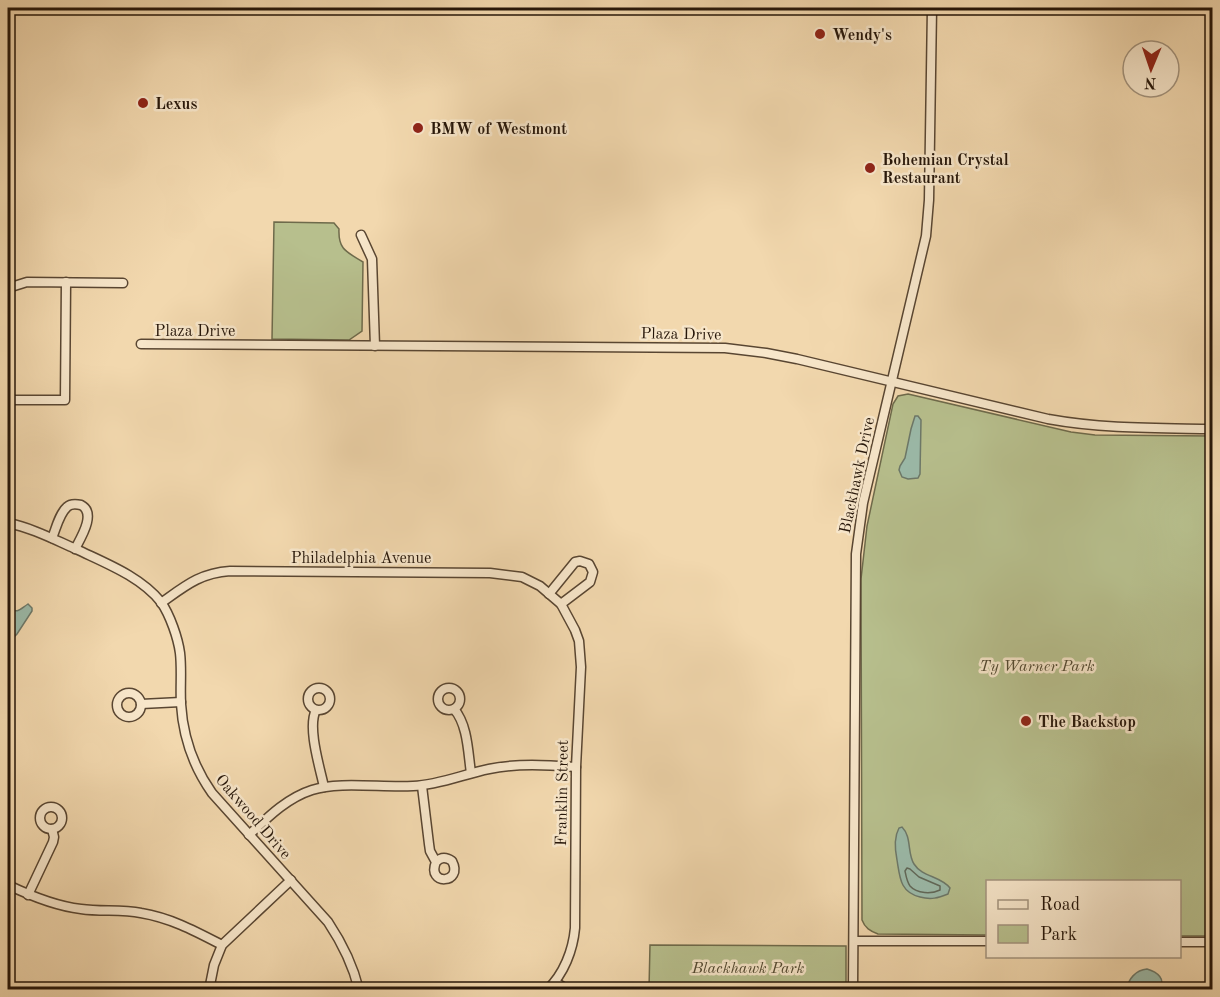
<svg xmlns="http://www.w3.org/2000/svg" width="1220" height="997" font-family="'Old Standard TT',serif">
	<rect width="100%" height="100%" fill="#f2d8ae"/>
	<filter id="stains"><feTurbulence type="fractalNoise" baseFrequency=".00333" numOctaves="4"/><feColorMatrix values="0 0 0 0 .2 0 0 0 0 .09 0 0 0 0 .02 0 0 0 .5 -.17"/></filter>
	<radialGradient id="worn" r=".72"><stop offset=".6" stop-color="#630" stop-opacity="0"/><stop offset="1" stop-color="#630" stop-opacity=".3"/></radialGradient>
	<!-- green -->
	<g fill="#b7bf8d" stroke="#6e6a4b" stroke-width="1.5">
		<path d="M274,222l60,1 5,6c-1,21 8,23 24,33l-1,69 -13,9 -77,-1z"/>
		<path d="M908,394l163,38 24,3 117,1v500h-32v-54h-192l-1,53 -109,-1c-8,-3 -13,-6 -16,-14l-1,-341 6,-53 26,-122 5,-8z"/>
		<polygon points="650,945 846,946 846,983 845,990 649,989"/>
	</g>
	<!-- water -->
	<g fill="#9bbaa9" stroke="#6c7869" stroke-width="1.5">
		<polygon points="915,416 918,416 921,420 920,474 918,478 908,479 902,477 899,470 900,466 905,458 911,429"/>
		<path d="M28,604l4,4v3l-15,23 -9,9v-34c11,4 11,1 20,-5z"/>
		<path d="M902,827c10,10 5,26 12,37 8,13 27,12 36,24l-2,6c-10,4 -17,6 -28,3 -20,-5 -20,-19 -23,-37 -2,-10 -3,-23 2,-32z"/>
		<path d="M1147,969c10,3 20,10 12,21l-32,-1c1,-10 9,-19 20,-20z"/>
	</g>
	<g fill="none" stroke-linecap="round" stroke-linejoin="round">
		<!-- shore -->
		<path stroke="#606859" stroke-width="1.5" d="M907,868l3,1 9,8 21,9v4c-8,4 -23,4 -30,-4 -3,-4 -4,-10 -5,-15z"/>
		<!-- minor casing -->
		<g stroke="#594632" stroke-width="11">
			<g id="minor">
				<polyline points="361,235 372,259 375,346"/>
				<polyline points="8,288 27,282 123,283"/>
				<path d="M141,344l584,4 41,5 31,6 251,60c55,10 108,9 164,10"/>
				<polyline points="8,400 65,400 66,282"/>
				<path d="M8,523c24,5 45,16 68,26 29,14 64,27 85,53 9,13 17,36 19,51 2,17 0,34 1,51 2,33 12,62 31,89l116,129c14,21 25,43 31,68"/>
				<path d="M52,538c4,-9 7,-24 15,-31 3,-3 9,-3 14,-2 16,8 -1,34 -6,44"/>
				<polyline points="549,594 575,562 580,561 589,564 593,572 590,582 561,604"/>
				<path d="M161,603c24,-17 39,-30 69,-32l260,2 32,4 18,9 21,18 14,26 4,11 2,26 -5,100 -1,161c-2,22 -11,46 -28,62"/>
				<circle cx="319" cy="699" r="11"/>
				<circle cx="449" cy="699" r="11"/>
				<circle cx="129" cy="705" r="12"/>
				<polyline points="141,704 181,702"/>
				<path d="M454,709c14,16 14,44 17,64"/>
				<path d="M316,710c-9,17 4,58 8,77"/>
				<path d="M422,786l7,58 1,7 6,11c-10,24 28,22 16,-1 -6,-4 -11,-4 -16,1"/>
				<circle cx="51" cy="818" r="11"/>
				<path d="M249,835c19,-18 38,-37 63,-45 27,-9 71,-2 101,-4 26,-1 51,-12 76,-17 28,-6 58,-4 87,-2"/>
				<path d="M8,885c23,11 47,21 73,24 20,3 40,0 60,4 30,5 54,18 81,32"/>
				<polyline points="28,895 53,842 54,837 52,829"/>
				<polyline points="854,941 988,941"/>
				<polyline points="1180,942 1212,942"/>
				<polyline points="555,982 568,990"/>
				<polyline points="209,990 214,965 222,945 291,880"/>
				<polyline points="853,990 856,554 863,503 926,236 929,200 932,8"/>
			</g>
		</g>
		<!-- minor -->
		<use href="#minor" stroke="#f7e6ca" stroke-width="8"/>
	</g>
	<!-- markers -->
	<g fill="#8f2418" stroke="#f7e6ca" stroke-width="2">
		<circle cx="820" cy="34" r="6"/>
		<circle cx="143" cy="103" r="6"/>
		<circle cx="418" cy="128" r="6"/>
		<circle cx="870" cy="168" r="6"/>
		<circle cx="1026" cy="721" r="6"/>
	</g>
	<g text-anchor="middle" stroke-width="5" stroke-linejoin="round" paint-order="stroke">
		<!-- poi labels -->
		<g font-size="16" font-weight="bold" fill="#261609" stroke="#f7e6ca" text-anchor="start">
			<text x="832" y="40">Wendy's</text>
			<text x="155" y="109">Lexus</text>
			<text x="430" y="134">BMW of Westmont</text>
			<text x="882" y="165">Bohemian Crystal<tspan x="882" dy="18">Restaurant</tspan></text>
			<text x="1038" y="727">The Backstop</text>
		</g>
		<!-- street labels -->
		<g font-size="16" fill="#261609" stroke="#f7e6ca">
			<text x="195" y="336">Plaza Drive</text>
			<text transform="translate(681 333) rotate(1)" y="6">Plaza Drive</text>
			<text transform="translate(856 475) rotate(-78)" y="6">Blackhawk Drive</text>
			<text x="361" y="563">Philadelphia Avenue</text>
			<text transform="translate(561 793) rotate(-89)" y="6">Franklin Street</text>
			<text transform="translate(254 816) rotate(49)" y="6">Oakwood Drive</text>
		</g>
		<!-- park labels -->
		<g font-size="16" font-style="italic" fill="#524931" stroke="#f7e6ca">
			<text x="1037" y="671">Ty Warner Park</text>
			<text x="748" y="973">Blackhawk Park</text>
		</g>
	</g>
	<!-- margin -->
	<rect width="1220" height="997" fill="none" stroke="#f2d8ae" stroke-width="30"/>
	<rect x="9" y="9" width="1202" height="979" fill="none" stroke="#261609" stroke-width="3"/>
	<rect x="15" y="15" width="1190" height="967" fill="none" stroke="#261609" stroke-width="1.5"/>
	<!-- legend -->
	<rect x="986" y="880" width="195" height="78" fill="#f7e6ca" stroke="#a3937d" stroke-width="1.5"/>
	<rect x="998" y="900" width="30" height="9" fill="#f7e6ca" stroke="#a3937d" stroke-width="1.5"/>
	<text x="1040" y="910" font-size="18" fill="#261609">Road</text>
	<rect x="998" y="925" width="30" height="18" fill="#b7bf8d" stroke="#a3937d" stroke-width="1.5"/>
	<text x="1040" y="940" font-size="18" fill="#261609">Park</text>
	<!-- north arrow -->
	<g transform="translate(1151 69) rotate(182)"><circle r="28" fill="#f7e6ca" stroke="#a3937d" stroke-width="1.5"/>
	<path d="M0-4.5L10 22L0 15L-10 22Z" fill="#8f2418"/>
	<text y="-9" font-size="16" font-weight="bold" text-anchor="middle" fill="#261609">N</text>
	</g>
	<rect width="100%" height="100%" filter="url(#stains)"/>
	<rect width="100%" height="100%" fill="url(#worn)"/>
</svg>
